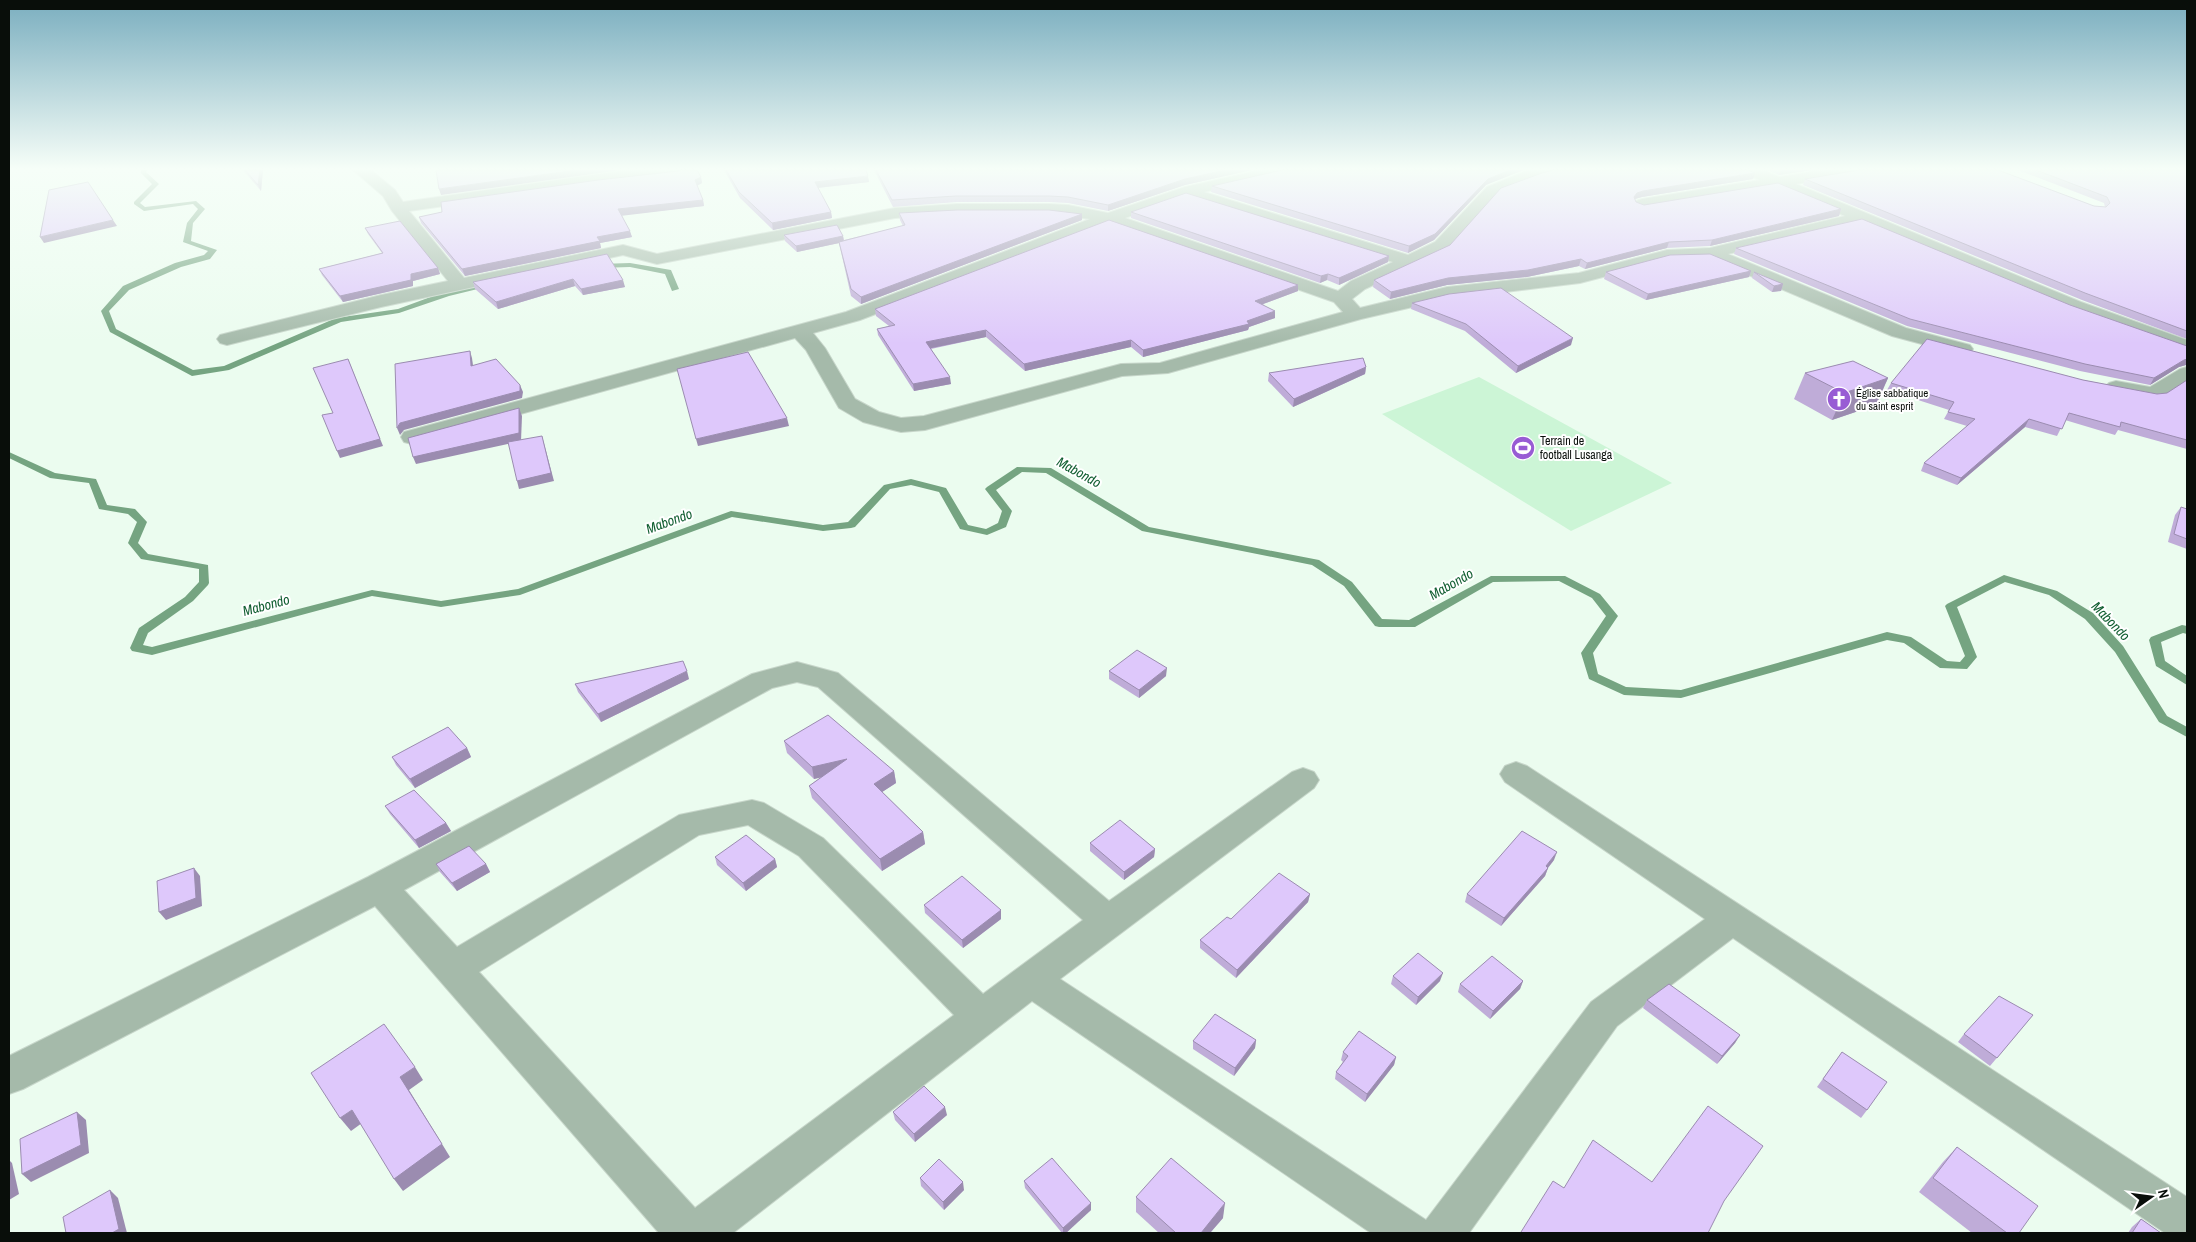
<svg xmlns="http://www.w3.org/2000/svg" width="2196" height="1242" font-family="'Archivo Narrow',sans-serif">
	<rect width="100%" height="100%" fill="#ebfcef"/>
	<!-- green -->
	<polygon fill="#ccf5d6" points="1479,377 1672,483 1571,531 1382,414"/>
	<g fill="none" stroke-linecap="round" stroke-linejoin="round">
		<!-- stream -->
		<g fill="#75a481" fill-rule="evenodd">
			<polygon points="141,170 147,170 146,172 159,184 140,203 145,207 196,201 205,209 193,223 191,241 217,250 210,259 181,267 129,290 109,311 116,329 193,370 224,366 336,318 398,309 444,292 490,283 494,285 449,296 399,313 341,322 229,370 192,376 110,332 101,311 123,286 175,263 204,255 208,251 183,242 187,223 198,209 193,204 144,211 134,204 134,202 152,184 141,173"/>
			<polygon points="630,263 671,270 679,289 672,291 665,274 630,267 599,268 595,266 599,264"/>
			<polygon points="9,452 55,473 96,479 107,505 135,509 147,522 138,543 148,554 208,565 209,583 208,585 193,601 148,633 143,645 152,647 372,590 441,601 518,589 731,511 823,525 848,522 884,485 911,479 946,488 968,525 986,529 998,523 1002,511 985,489 987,487 1017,467 1051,468 1149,527 1319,560 1352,582 1382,619 1409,620 1491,576 1565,576 1600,594 1618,616 1593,653 1598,674 1626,687 1681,690 1887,632 1911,637 1947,661 1960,662 1965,656 1945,606 1947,604 2004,575 2057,591 2093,613 2123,646 2167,716 2187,727 2187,737 2159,722 2115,652 2085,619 2049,595 2005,582 1957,607 1977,657 1967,669 1940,668 1904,643 1887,640 1681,698 1624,695 1589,679 1581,653 1606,616 1592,598 1559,581 1493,582 1415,627 1379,627 1375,626 1344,586 1312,565 1142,531 1046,473 1022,472 996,490 1012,511 1006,527 987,535 960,529 939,492 911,485 890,489 855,527 851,528 823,531 732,517 520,595 441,607 372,596 152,655 132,651 130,648 139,628 185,597 199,582 199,569 141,559 128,543 137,522 128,514 99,509 89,483 50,478 9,458"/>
			<polygon points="2182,625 2187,626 2187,634 2183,633 2161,642 2165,661 2187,676 2187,685 2156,666 2149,640 2151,637"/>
		</g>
		<!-- street casing -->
		<g stroke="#c7d6ca" stroke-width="2">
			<g id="street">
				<path d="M353,170h18l24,20 8,12 196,-28 37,-4h51l-3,3 -5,2 -80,9 -190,27 55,67 159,-33 34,9 238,-46 62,-4h92l19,1 40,8 77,-26 76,-17h29l-3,3 -83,19 204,63 27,-13 52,-55 42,-17h31l-3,3 -17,4 -41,16 -52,57 -82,39 -13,10 8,9 87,-21 132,-14 88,-23 43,-2 135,-32 -69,-29 -134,22 -6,-2 -2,-3 2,-3 6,-2 118,-19 -17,-7 -3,-3h22l17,7 46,-7h38l-3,3 -5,2 -59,9 285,118 106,38v13l-120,-43 -207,-87 -132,31 178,74 64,17 3,4 -3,4 -7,2 -71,-19 -184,-78 -40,2 -88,23 -133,16 -86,20 -193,54 -46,3 -197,54 -24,2 -8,-2 -30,-8 -24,-14 -33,-58 -11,-12 -383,106 -8,-2 -3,-5 3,-5 442,-120 244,-93 -41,-5h-92l-62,4 -238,46 -34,-9 -242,52 -154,38 -7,-2 -3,-4 3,-4 161,-40 67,-14 -56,-70 -9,-15zM1186,197l207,65 -42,19 -13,10 -213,-73zM1109,224l225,78 9,10 -183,51 -39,1 -197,52 -23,2 -22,-6 -24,-13 -30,-51 -12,-15 47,-13z"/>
				<polygon points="2187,367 2187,382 2161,399 2153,400 2109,391 2105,387 2109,383 2116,381 2150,387 2180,369"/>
				<path d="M797,662l41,11 271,228 183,-129 11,-4 11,4 5,8 -5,8 -254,191 366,241 165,-218 114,-83 -200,-137 -5,-8 5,-8 11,-4 11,4 660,431v36h-22l-432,-295 -116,88 -148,207h-98l-339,-232 -299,232h-74l-284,-327 -352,183 -14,5v-38l359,-179 384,-203zM797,682l21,5 265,233 -100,74 -160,-156 -59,-35 -12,-3 -73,15 -222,132 -53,-57 368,-202zM748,825l51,31 155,159 -259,193 -216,-236 220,-137z"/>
			</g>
		</g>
		<!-- street -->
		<use href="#street" fill="#a5baaa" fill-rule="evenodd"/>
	</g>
	<!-- wall -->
	<g fill="#bfacd8">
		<polygon points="243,170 263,170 261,191"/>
		<polygon points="724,170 866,170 869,182 818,188 831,212 832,218 773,230 740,198"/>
		<polygon points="874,170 1252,170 1185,185 1108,211 1068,203 1049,202 957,202 893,207"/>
		<polygon points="1553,170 1755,173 1753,179 1642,197 1635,199 1636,202 1644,205 1841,209 1839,216 1710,246 1667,248 1585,269 1579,266 1527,277 1447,285 1390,299 1373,287 1374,280 1450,245"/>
		<polygon points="1767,170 1812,170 1779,175"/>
		<polygon points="2018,170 2187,170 2187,339 2082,300 1803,185 1805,179 1858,171 2094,206 2105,207 2104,203"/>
		<polygon points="678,171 701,177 702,183 697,186 703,200 704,206 622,215 632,237 600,243 601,248 465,276 421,223 419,217"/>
		<polygon points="1486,185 1434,240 1408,253 1211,192 1212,186"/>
		<polygon points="1131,212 1389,256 1388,262 1339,285 1327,280 1320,283 1131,218"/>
		<polygon points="899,213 1082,214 1082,220 861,304 851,296 839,243 797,252 785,241 784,235 843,236 844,240 903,226 900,220"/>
		<polygon points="365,228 438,268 440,274 413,281 413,286 343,302 322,275 319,269 382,253 368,234"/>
		<polygon points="1736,248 2070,305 2187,346 2187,366 2186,365 2179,367 2150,385 2080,371 1907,326 1734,254"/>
		<polygon points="607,254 625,287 583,295 575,286 498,309 475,289 473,282"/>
		<polygon points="1751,271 1749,277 1646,300 1604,279 1606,272"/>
		<polygon points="1754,272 1783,284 1781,291 1772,292 1752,278"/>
		<polygon points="1298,285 1298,291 1263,304 1275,318 1249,327 1248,330 1143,357 1131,347 1025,371 986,337 931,349 951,384 914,391 878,335 877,329 889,326 876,316 875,309"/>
		<polygon points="1412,303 1571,345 1516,373 1465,331 1411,309"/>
		<polygon points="1366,367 1365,374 1293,407 1268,381 1269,373"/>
		<polygon points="1805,373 1888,378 1876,405 1832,420 1794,399"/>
		<polygon points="2083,380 2157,394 2167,393 2187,380 2187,449 2118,430 2115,435 2065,420 2057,436 2025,427 1957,485 1921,471 1924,463 1967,426 1944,419 1949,410 1887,390 1891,383"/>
		<polygon points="2181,507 2187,509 2187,549 2168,542 2175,515"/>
		<polygon points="1109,671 1166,676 1139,698 1109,679"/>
		<polygon points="689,679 601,722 578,692 575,684"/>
		<polygon points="784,741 894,771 896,783 882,792 923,832 925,844 882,871 812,798 809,786 821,777 814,779 787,753"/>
		<polygon points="467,748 471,757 415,788 396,765 392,757"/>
		<polygon points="385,806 446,823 451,831 419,848 390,814"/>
		<polygon points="1090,843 1155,849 1154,857 1124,880 1090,851"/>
		<polygon points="715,857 775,859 777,867 746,891 717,865"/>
		<polygon points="1554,860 1548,868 1545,876 1501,926 1465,902 1467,894"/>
		<polygon points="436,864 486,864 490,872 457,891 440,872"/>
		<polygon points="1310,894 1308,902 1236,978 1200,948 1200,940 1231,919"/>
		<polygon points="924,905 1001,910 1001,919 963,948 925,913"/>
		<polygon points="1393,976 1440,981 1416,1005 1391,984"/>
		<polygon points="1523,981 1520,989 1490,1019 1458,992 1460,984"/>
		<polygon points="1647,1000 1740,1035 1735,1043 1717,1064 1643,1008"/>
		<polygon points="2033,1015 1990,1066 1958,1042 1964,1034"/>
		<polygon points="1256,1040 1255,1048 1234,1076 1193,1049 1193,1041"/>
		<polygon points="1343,1052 1396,1057 1394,1065 1365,1102 1335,1079 1336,1072 1343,1062 1341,1060"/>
		<polygon points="1842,1052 1867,1110 1861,1118 1817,1087"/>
		<polygon points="893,1112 947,1115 915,1142 895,1120"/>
		<polygon points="1957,1147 2019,1233 1972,1233 1919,1192 1943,1162"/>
		<polygon points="920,1178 964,1190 944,1210 921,1186"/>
		<polygon points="1024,1181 1091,1210 1066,1233 1062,1233 1025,1188"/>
		<polygon points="1136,1197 1223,1218 1210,1233 1159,1233 1136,1212"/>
		<polygon points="2141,1219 2161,1233 2128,1233 2132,1227"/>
	</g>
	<!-- shaded-wall -->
	<g fill="#9b8cb0">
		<polygon points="260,170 263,170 261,191 258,185"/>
		<polygon points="577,170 621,170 441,195 439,189"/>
		<polygon points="1225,170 1252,170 1185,185 1108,211 1108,205 1185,179"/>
		<polygon points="1510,170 1524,170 1486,185 1434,240 1408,253 1409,246 1488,179"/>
		<polygon points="1781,170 1812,170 1779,175"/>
		<polygon points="1755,173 1753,179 1642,197 1635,199 1634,197 1637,193 1643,191"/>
		<polygon points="868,176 869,182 816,188 815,182"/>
		<polygon points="701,177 702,183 696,186 695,180"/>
		<polygon points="703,200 704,206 620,216 618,209"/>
		<polygon points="1841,209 1839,216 1710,246 1712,240"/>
		<polygon points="831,212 832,218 773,230 772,223"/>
		<polygon points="1082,214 1082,220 861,304 861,297"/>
		<polygon points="113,220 117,226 44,243 40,237"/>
		<polygon points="630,231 632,237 600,243 601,248 465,276 462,269 597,237"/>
		<polygon points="843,236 844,242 797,252 796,246"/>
		<polygon points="1669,242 1667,248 1585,269 1587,263"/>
		<polygon points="1389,256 1388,262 1339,285 1339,278"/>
		<polygon points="1581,259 1579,266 1527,277 1447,285 1390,299 1391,292 1448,278"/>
		<polygon points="438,268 440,274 413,281 413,286 343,302 340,296 411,274"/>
		<polygon points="1751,271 1749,277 1646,300 1648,294"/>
		<polygon points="1328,274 1327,280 1320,283 1321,276"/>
		<polygon points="573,279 575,286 498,309 496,302"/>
		<polygon points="623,280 625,287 583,295 581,289"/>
		<polygon points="1783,284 1781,291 1772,292 1774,286"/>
		<polygon points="1298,285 1298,291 1255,307 1255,301"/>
		<polygon points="1275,311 1275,318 1249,327 1248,330 1143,357 1143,350 1247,321"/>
		<polygon points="986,330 986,337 927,349 926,342"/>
		<polygon points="1573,338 1571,345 1516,373 1518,366"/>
		<polygon points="1131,340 1131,347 1025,371 1024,364"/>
		<polygon points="470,351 472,358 474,373 471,366"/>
		<polygon points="348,359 383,446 340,458 337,451"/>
		<polygon points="2187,359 2186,365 2179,367 2150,385 2154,378 2184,360"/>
		<polygon points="1366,367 1365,374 1293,407 1294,399"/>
		<polygon points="950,377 951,384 914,391 913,384"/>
		<polygon points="1888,378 1876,405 1832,420 1844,393"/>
		<polygon points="520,385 523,392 522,398 404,430 400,435 397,428 400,423"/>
		<polygon points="519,408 522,416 521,441 416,464 413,457"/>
		<polygon points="787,418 789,426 698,446 696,439"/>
		<polygon points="2029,419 2025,427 1957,485 1961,478"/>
		<polygon points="542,436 554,481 519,489 517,481"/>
		<polygon points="1167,668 1166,676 1139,698 1139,690"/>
		<polygon points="687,671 689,679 601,722 598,714"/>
		<polygon points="467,748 471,757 415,788 410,779"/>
		<polygon points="847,759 850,771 814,779 812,767"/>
		<polygon points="894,771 896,783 876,796 874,784"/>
		<polygon points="446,823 451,831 419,848 415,840"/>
		<polygon points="923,832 925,844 882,871 880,859"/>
		<polygon points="1155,849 1154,857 1124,880 1124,872"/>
		<polygon points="1557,852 1554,860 1543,874 1546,866"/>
		<polygon points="775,859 777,867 746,891 743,883"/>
		<polygon points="486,864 490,872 457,891 452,883"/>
		<polygon points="194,868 200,876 202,906 166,920 159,912"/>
		<polygon points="1548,868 1545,876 1501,926 1504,918"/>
		<polygon points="1310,894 1308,902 1236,978 1237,970"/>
		<polygon points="1001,910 1001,919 963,948 962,940"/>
		<polygon points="1443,973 1440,981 1416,1005 1418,997"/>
		<polygon points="1523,981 1520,989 1490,1019 1493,1011"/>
		<polygon points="1740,1035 1735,1043 1717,1064 1722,1056"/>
		<polygon points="1256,1040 1255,1048 1234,1076 1235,1068"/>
		<polygon points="1396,1057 1394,1065 1365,1102 1367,1094"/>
		<polygon points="415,1067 423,1080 409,1090 450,1157 403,1191 394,1179 400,1077"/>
		<polygon points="945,1107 947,1115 915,1142 914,1134"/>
		<polygon points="352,1110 362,1123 351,1131 340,1118"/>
		<polygon points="77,1112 86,1120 89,1153 31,1182 22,1174"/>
		<polygon points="9,1160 12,1163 19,1194 9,1200"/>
		<polygon points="963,1182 964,1190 944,1210 943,1202"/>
		<polygon points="110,1190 118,1198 127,1233 112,1233"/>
		<polygon points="1091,1203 1091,1210 1066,1233 1063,1233 1063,1228"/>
		<polygon points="1225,1203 1223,1218 1210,1233 1201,1233"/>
	</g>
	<!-- building -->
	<g fill="#dec8fb" stroke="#9b8cb0">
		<polygon points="245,170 260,170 258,185"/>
		<polygon points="436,170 577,170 439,189"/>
		<polygon points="680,170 697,170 701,177 695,180 703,200 618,209 630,231 597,237 600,241 462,269 419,217 442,212 441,202 598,180 678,171"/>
		<polygon points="726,170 866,170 868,176 815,182 831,212 772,223 739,192"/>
		<polygon points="876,170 1225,170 1185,179 1108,205 1068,197 1049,196 956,196 892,200"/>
		<polygon points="1282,170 1510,170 1488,179 1435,234 1409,246 1212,186"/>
		<polygon points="1553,170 1748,170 1755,173 1643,191 1637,193 1634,197 1636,202 1644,205 1778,183 1841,209 1712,240 1669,242 1587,263 1581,259 1528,270 1448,278 1391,292 1374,280 1450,245 1501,188 1542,173"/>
		<polygon points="1859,170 1998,170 2094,206 2106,207 2110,203 2107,197 2036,170 2187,170 2187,331 2085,293 1805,179"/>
		<polygon points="88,182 113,220 40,237 49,190"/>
		<polygon points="1186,193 1389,256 1339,278 1328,274 1321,276 1131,212"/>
		<polygon points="957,210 1049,210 1082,214 861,297 851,289 839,242 905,225 899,213"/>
		<polygon points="1862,219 2070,305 2187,346 2187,359 2184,360 2154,378 2085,364 1910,319 1736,248"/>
		<polygon points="1109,220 1298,285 1255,301 1275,311 1247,321 1249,324 1143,350 1131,340 1024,364 986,330 926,342 950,377 913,384 877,329 895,325 875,309"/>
		<polygon points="400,221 438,268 411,274 411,280 340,296 319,269 383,253 365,228"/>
		<polygon points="837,225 843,236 796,246 784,235"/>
		<polygon points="607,254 623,280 581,289 573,279 496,302 473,282"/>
		<polygon points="1710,254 1751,271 1648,294 1606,272 1670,255"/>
		<polygon points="1754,272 1783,284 1774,286"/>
		<polygon points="1501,288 1573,338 1518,366 1466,324 1412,303 1449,294"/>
		<polygon points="1927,339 2083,380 2157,394 2167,393 2187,380 2187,440 2121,422 2120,427 2069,413 2062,429 2029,419 1961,478 1924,463 1975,419 1948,412 1954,402 1891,383"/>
		<polygon points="470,351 471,366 496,359 520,385 520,391 400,423 397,428 395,364"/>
		<polygon points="748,352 787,418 696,439 677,369"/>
		<polygon points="1363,358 1366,367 1294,399 1269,373"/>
		<polygon points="348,359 380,439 337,451 322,415 333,413 313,368"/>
		<polygon points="1853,361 1888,378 1844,393 1805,373"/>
		<polygon points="519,408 519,433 413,457 408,438"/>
		<polygon points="542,436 551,473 517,481 508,442"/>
		<polygon points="2181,507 2187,509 2187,539 2174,534"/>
		<polygon points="1137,650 1167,668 1139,690 1109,671"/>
		<polygon points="683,661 687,671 598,714 575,684"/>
		<polygon points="828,715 894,771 874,784 923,832 880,859 809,786 847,759 812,767 784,741"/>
		<polygon points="448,727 467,748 410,779 392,757"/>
		<polygon points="414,790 446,823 415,840 385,806"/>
		<polygon points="1120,820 1155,849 1124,872 1090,843"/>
		<polygon points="1522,831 1557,852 1546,866 1548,868 1504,918 1467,894"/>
		<polygon points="746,835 775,859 743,883 715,857"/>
		<polygon points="469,846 486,864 452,883 436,864"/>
		<polygon points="194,868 196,898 159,912 157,881"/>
		<polygon points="1279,873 1310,894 1237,970 1200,940 1227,917 1231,919"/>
		<polygon points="962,876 1001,910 962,940 924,905"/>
		<polygon points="1418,953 1443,973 1418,997 1393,976"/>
		<polygon points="1492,956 1523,981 1493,1011 1460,984"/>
		<polygon points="1669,984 1740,1035 1722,1056 1647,1000"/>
		<polygon points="1999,996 2033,1015 1997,1058 1964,1034"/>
		<polygon points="1215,1014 1256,1040 1235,1068 1193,1041"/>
		<polygon points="384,1024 415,1067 400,1077 442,1144 394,1179 352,1110 340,1118 311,1073"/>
		<polygon points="1359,1031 1396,1057 1367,1094 1336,1072 1348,1056 1343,1052"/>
		<polygon points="1842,1052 1887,1082 1867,1110 1823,1079"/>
		<polygon points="924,1086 945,1107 914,1134 893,1112"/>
		<polygon points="1708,1106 1763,1146 1724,1201 1708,1233 1522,1233 1521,1232 1553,1181 1564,1188 1593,1140 1652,1182"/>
		<polygon points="77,1112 81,1145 22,1174 20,1139"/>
		<polygon points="1957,1147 2038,1206 2019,1233 2007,1233 1933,1178"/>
		<polygon points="1052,1158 1091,1203 1063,1228 1024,1181"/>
		<polygon points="1171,1158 1225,1203 1201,1233 1176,1233 1136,1197"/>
		<polygon points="939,1159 963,1182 943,1202 920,1178"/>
		<polygon points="110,1190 119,1229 112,1233 66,1233 63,1217"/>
		<polygon points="2141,1219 2161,1233 2132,1233"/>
	</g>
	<!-- sky -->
	<linearGradient id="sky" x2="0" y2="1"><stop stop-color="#7aaebf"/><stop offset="0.49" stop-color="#f6fef8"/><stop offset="1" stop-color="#f6fef8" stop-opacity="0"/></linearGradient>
	<rect width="2196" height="344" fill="url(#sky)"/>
	<!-- icons -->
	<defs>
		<g id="church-disc" transform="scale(1.25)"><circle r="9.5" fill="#985cd4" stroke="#fff"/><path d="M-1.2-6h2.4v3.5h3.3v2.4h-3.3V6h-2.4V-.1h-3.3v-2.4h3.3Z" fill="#fff"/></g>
		<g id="stadium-disc" transform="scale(1.25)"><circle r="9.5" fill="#985cd4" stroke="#fff"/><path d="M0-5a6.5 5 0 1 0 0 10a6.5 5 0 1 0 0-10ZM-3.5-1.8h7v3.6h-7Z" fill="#fff"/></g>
	</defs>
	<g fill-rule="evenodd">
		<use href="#church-disc" x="1839" y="399"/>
		<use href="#stadium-disc" x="1523" y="448"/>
	</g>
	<g text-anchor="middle" stroke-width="4" stroke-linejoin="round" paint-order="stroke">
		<!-- far-poi labels -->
		<g font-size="11" fill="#090e0a" stroke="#fff" text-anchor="start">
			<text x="1856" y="397">Église sabbatique<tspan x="1856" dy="13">du saint esprit</tspan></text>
		</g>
		<!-- poi labels -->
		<g font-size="12" fill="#090e0a" stroke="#fff" text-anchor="start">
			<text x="1540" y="445">Terrain de<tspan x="1540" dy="14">football Lusanga</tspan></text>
		</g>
		<!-- water labels -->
		<g font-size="14" font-style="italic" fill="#115e31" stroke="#fff">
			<text transform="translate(1079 472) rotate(29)" y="5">Mabondo</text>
			<text transform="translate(669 521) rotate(-20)" y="5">Mabondo</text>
			<text transform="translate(1451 584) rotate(-30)" y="5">Mabondo</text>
			<text transform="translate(266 605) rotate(-15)" y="5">Mabondo</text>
			<text transform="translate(2111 621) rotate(46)" y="5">Mabondo</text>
		</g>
	</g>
	<!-- border -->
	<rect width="2196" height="1242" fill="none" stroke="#090e0a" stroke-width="20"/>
	<!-- north arrow -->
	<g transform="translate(2151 1197) rotate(76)" stroke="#ffffff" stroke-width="4" paint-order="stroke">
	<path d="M0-4L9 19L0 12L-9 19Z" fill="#090e0a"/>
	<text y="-8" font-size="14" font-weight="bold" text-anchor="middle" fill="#090e0a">N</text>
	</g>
</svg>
